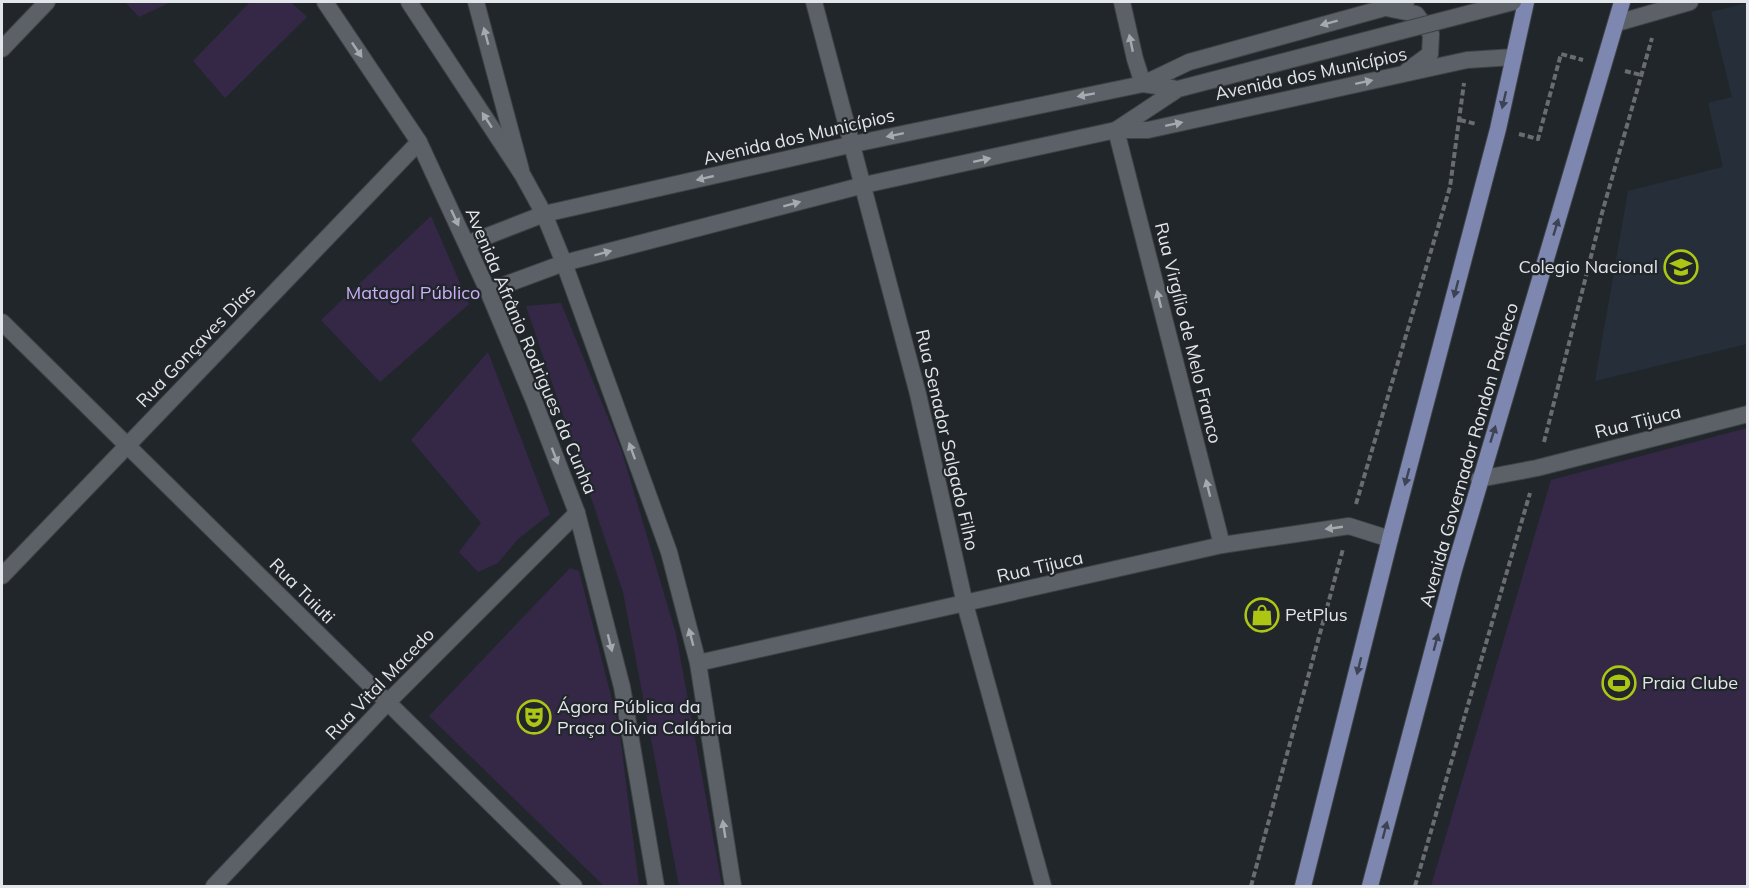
<svg xmlns="http://www.w3.org/2000/svg" width="1749" height="888" font-family="Mulish,sans-serif">
	<rect width="100%" height="100%" fill="#21262b"/>
	<!-- built -->
	<polygon fill="#262f39" points="1747,3 1747,344 1595,381 1628,191 1723,167 1708,103 1732,97 1711,12"/>
	<!-- green -->
	<g fill="#352847">
		<polygon points="125,2 171,2 139,17"/>
		<polygon points="250,2 291,2 307,17 225,98 193,61"/>
		<polygon points="431,216 469,304 380,382 321,320"/>
		<polygon points="561,303 622,452 676,634 722,886 679,886 623,592 526,306"/>
		<polygon points="488,352 550,514 518,539 498,563 478,572 459,552 481,523 411,440"/>
		<polygon points="1747,428 1747,886 1431,886 1551,480"/>
		<polygon points="570,568 579,571 619,727 639,886 604,886 429,716"/>
	</g>
	<g fill="none" stroke-linecap="round" stroke-linejoin="round">
		<!-- minor casing -->
		<g stroke="#3e4246" stroke-width="18">
			<g id="minor">
				<polyline points="476,2 521,170"/>
				<polyline points="814,2 918,394 965,604 1043,886"/>
				<polyline points="1122,2 1135,59 1143,84 1189,62 1406,2"/>
				<polyline points="1386,8 1416,14 1431,34 1430,54 1407,71"/>
				<polyline points="1617,23 1690,2"/>
				<polyline points="2,49 47,2"/>
				<polyline points="2,322 574,886"/>
				<polyline points="1479,479 1537,468 1748,414"/>
				<polyline points="1222,545 1116,130 1148,130 1467,60 1514,57"/>
				<polyline points="2,576 419,142"/>
				<polyline points="698,663 1222,545 1349,526 1390,539"/>
				<polyline points="214,886 387,703 577,513"/>
			</g>
		</g>
		<!-- tertiary casing -->
		<g stroke="#3e4246" stroke-width="18">
			<g id="tertiary">
				<polyline points="325,2 419,142 488,291 534,401 577,513 622,687 656,886"/>
				<polyline points="409,2 522,174 544,214 564,263 669,552 698,663 733,886"/>
				<polyline points="467,244 544,214 854,144 1143,84 1178,89"/>
				<polyline points="488,291 564,263 864,185 1116,130 1178,89"/>
			</g>
		</g>
		<!-- primary casing -->
		<g stroke="#3e4246" stroke-width="18">
			<g id="primary">
				<polyline points="1303,886 1390,539 1498,129 1526,2"/>
				<polyline points="1370,886 1454,570 1622,2"/>
			</g>
		</g>
		<!-- path -->
		<g stroke="#696d72" stroke-width="4" stroke-dasharray="6 3" stroke-linecap="butt">
			<polyline points="1625,71 1641,75"/>
			<polyline points="1460,120 1476,124"/>
			<polyline points="1519,134 1538,139 1561,54 1583,60"/>
			<polyline points="1544,442 1602,213 1652,38"/>
			<polyline points="1356,504 1450,187 1464,83"/>
			<polyline points="1251,886 1343,549"/>
			<polyline points="1415,886 1530,493"/>
		</g>
		<!-- minor -->
		<use href="#minor" stroke="#5b6167" stroke-width="16"/>
		<!-- tertiary -->
		<use href="#tertiary" stroke="#5b6167" stroke-width="16"/>
		<!-- primary -->
		<use href="#primary" stroke="#7d87af" stroke-width="16"/>
		<!-- tertiary-bridge casing -->
		<g stroke="#3e4246" stroke-width="18" stroke-linecap="butt">
			<polyline id="tertiary-bridge" points="1178,89 1513,2"/>
		</g>
		<!-- tertiary-bridge -->
		<use href="#tertiary-bridge" stroke="#5b6167" stroke-width="16"/>
	</g>
	<!-- one-way arrows -->
	<defs><path id="oneway-solid" d="M-6-.8H1V-3.2L6.5 0L1 3.2V.8H-6Z" transform="scale(1.5)"/></defs>
	<g fill="#a5aaae">
		<use href="#oneway-solid" transform="translate(1329 23) rotate(165)"/>
		<use href="#oneway-solid" transform="translate(486 36) rotate(-105)"/>
		<use href="#oneway-solid" transform="translate(1131 43) rotate(-102)"/>
		<use href="#oneway-solid" transform="translate(357 50) rotate(56)"/>
		<use href="#oneway-solid" transform="translate(1364 82) rotate(-12)"/>
		<use href="#oneway-solid" transform="translate(1086 95) rotate(170)"/>
		<use href="#oneway-solid" transform="translate(487 120) rotate(-123)"/>
		<use href="#oneway-solid" transform="translate(1174 124) rotate(-12)"/>
		<use href="#oneway-solid" transform="translate(895 135) rotate(168)"/>
		<use href="#oneway-solid" transform="translate(982 160) rotate(-12)"/>
		<use href="#oneway-solid" transform="translate(705 178) rotate(167)"/>
		<use href="#oneway-solid" transform="translate(792 204) rotate(-15)"/>
		<use href="#oneway-solid" transform="translate(455 218) rotate(65)"/>
		<use href="#oneway-solid" transform="translate(603 253) rotate(-15)"/>
		<use href="#oneway-solid" transform="translate(1159 299) rotate(-104)"/>
		<use href="#oneway-solid" transform="translate(632 451) rotate(-110)"/>
		<use href="#oneway-solid" transform="translate(555 456) rotate(69)"/>
		<use href="#oneway-solid" transform="translate(1208 488) rotate(-104)"/>
		<use href="#oneway-solid" transform="translate(1334 528) rotate(172)"/>
		<use href="#oneway-solid" transform="translate(691 637) rotate(-105)"/>
		<use href="#oneway-solid" transform="translate(610 643) rotate(76)"/>
		<use href="#oneway-solid" transform="translate(724 829) rotate(-99)"/>
	</g>
	<g fill="#3d4353">
		<use href="#oneway-solid" transform="translate(1504 100) rotate(103)"/>
		<use href="#oneway-solid" transform="translate(1556 227) rotate(-73)"/>
		<use href="#oneway-solid" transform="translate(1456 289) rotate(105)"/>
		<use href="#oneway-solid" transform="translate(1493 434) rotate(-73)"/>
		<use href="#oneway-solid" transform="translate(1407 477) rotate(105)"/>
		<use href="#oneway-solid" transform="translate(1436 642) rotate(-75)"/>
		<use href="#oneway-solid" transform="translate(1359 666) rotate(104)"/>
		<use href="#oneway-solid" transform="translate(1385 830) rotate(-75)"/>
	</g>
	<!-- icons -->
	<defs>
		<g id="school-ring" transform="scale(1.725)"><circle r="9.5" fill="#21262b" stroke="#acc613" stroke-width="1.5"/><path d="M0-5L7-2L0 1L-7-2ZM-4 1L0 2.5L4 1V4Q0 6-4 4Z" fill="#acc613"/></g>
		<g id="shop-ring" transform="scale(1.725)"><circle r="9.5" fill="#21262b" stroke="#acc613" stroke-width="1.5"/><path d="M-5-2.5h2.3a2.7 3.5 0 0 1 5.4 0H5L5.5 6h-11ZM-1.5-2.5h3a1.5 2.3 0 0 0-3 0Z" fill="#acc613"/></g>
		<g id="stadium-ring" transform="scale(1.725)"><circle r="9.5" fill="#21262b" stroke="#acc613" stroke-width="1.5"/><path d="M0-5a6.5 5 0 1 0 0 10a6.5 5 0 1 0 0-10ZM-3.5-1.8h7v3.6h-7Z" fill="#acc613"/></g>
		<g id="theatre-ring" transform="scale(1.725)"><circle r="9.5" fill="#21262b" stroke="#acc613" stroke-width="1.5"/><path d="M-5-5.5Q0-4 5-5.5V0Q5 5 0 6Q-5 5-5 0ZM-3.3-2.5H-1v1.5H-3.3ZM1-2.5H3.3v1.5H1ZM-2.8 1Q0 5.5 2.8 1Z" fill="#acc613"/></g>
	</defs>
	<g fill-rule="evenodd">
		<use href="#school-ring" x="1681" y="267"/>
		<use href="#shop-ring" x="1262" y="615"/>
		<use href="#stadium-ring" x="1619" y="683"/>
		<use href="#theatre-ring" x="534" y="717"/>
	</g>
	<g text-anchor="middle" stroke-width="4.5" stroke-linejoin="round" paint-order="stroke">
		<!-- street labels -->
		<g font-size="18" fill="#e2e5e9" stroke="#21262b">
			<text transform="translate(1311 74) rotate(-12)" y="6">Avenida dos Municípios</text>
			<text transform="translate(799 137) rotate(-13)" y="6">Avenida dos Municípios</text>
			<text transform="translate(1188 333) rotate(76)" y="6">Rua Virgílio de Melo Franco</text>
			<text transform="translate(196 346) rotate(-46)" y="6">Rua Gonçaves Dias</text>
			<text transform="translate(531 351) rotate(67)" y="6">Avenida Afrânio Rodrigues da Cunha</text>
			<text transform="translate(1638 422) rotate(-14)" y="6">Rua Tijuca</text>
			<text transform="translate(947 440) rotate(77)" y="6">Rua Senador Salgado Filho</text>
			<text transform="translate(1469 455) rotate(-74)" y="6">Avenida Governador Rondon Pacheco</text>
			<text transform="translate(1040 567) rotate(-13)" y="6">Rua Tijuca</text>
			<text transform="translate(302 591) rotate(45)" y="6">Rua Tuiuti</text>
			<text transform="translate(380 684) rotate(-46)" y="6">Rua Vital Macedo</text>
		</g>
		<!-- poi labels -->
		<g font-size="18" fill="#e2e5e9" stroke="#21262b" text-anchor="start">
			<text x="1658" y="273" text-anchor="end">Colegio Nacional</text>
			<text x="1285" y="621">PetPlus</text>
			<text x="1642" y="689">Praia Clube</text>
			<text x="557" y="713">Ágora Pública da<tspan x="557" dy="21">Praça Olivia Calábria</tspan></text>
		</g>
		<!-- park labels -->
		<g font-size="18" fill="#ccaefb" stroke="#21262b">
			<text x="413" y="299">Matagal Público</text>
		</g>
	</g>
	<!-- border -->
	<rect width="1749" height="888" fill="none" stroke="#e2e5e9" stroke-width="6"/>
</svg>
